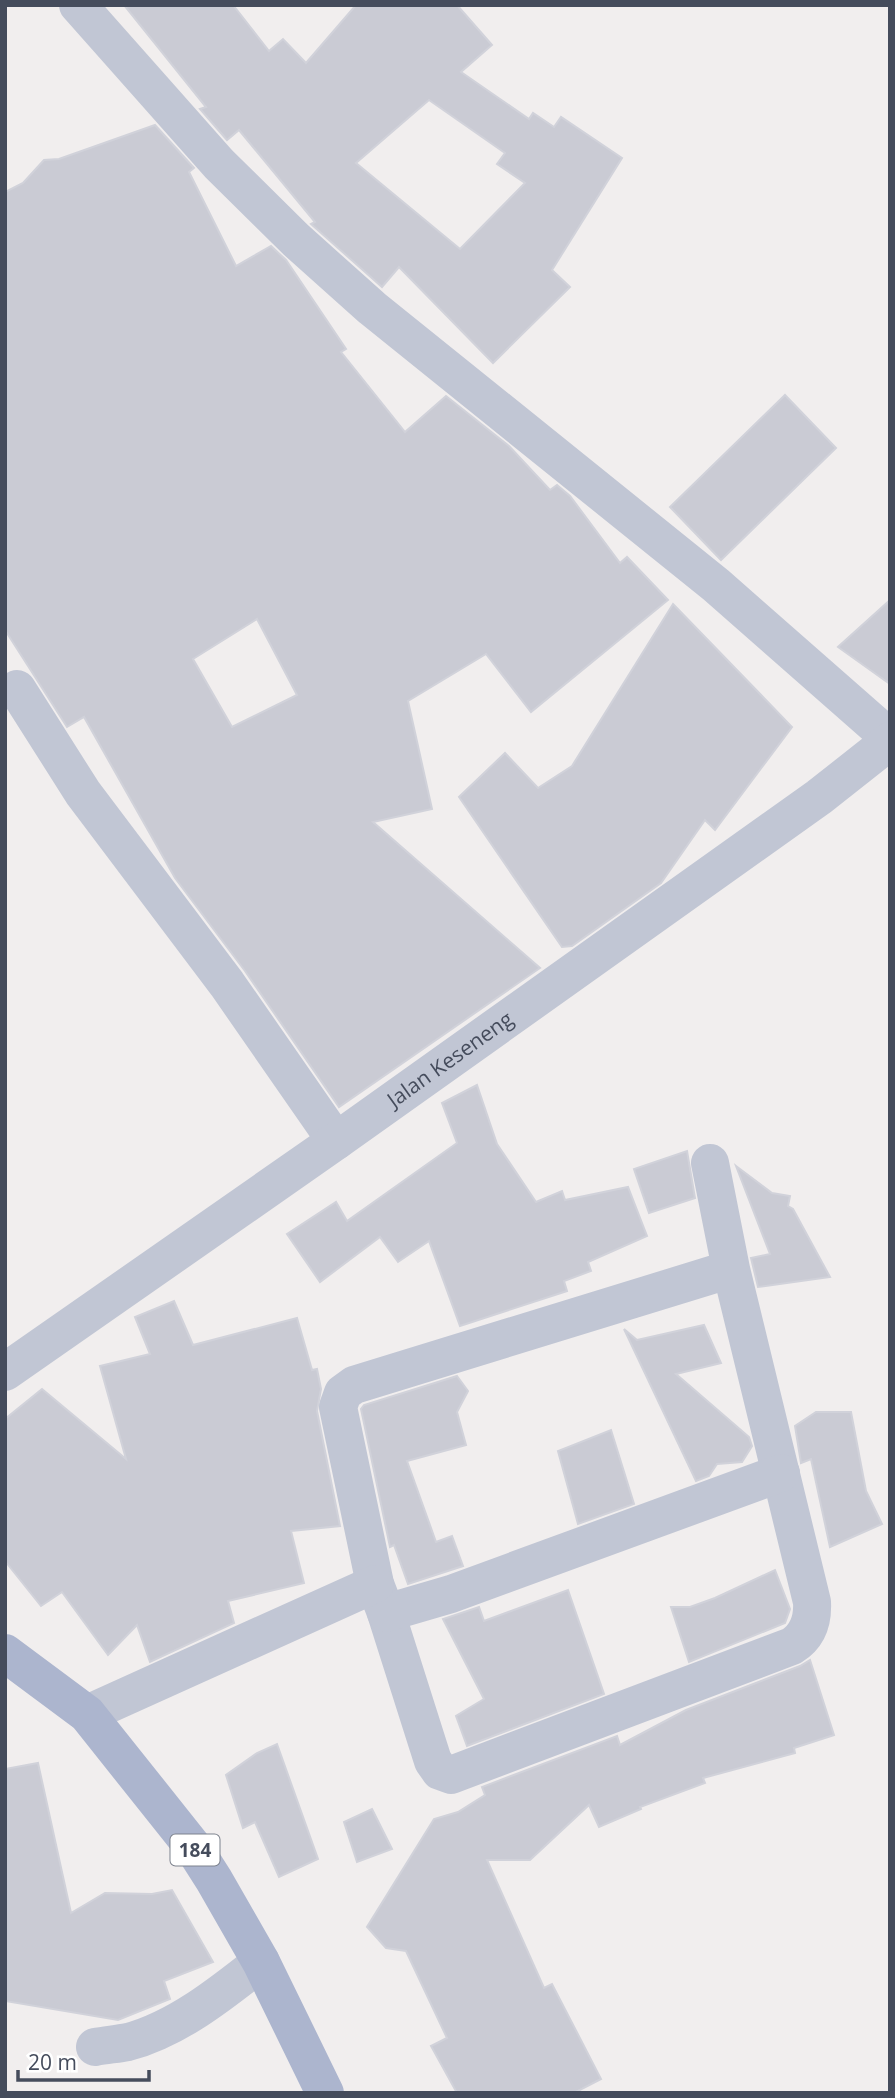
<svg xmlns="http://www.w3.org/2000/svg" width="895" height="2098" font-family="'Open Sans',sans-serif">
	<rect width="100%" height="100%" fill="#f1eeee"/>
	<!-- building -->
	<g fill="#cacbd4" stroke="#d1d2da" stroke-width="2" fill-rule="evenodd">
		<path d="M124,5h109l36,46 14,-12 23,24 50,-58h101l35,40 -31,27 68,47 4,-6 21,14 7,-10 61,41 -70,112 18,17 -77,76 -94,-96 -17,20 -71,-63 4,-2 -76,-92 -12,10 -27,-31 6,-2zM429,100l76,53 -8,11 28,19 -65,66 -104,-86z"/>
		<path d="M155,125l39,43 -5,4 47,94 35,-20 15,14 60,89 -5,3 64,80 41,-36 63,50 41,44 7,-5 13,11 50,67 7,-6 41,43 -137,112 -45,-58 -78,47 24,108 -59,13 167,146 -201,139 -94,-136 -70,-93 -91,-161 -17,10 -62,-97v-438l18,-9 21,-23 15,-1zM257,619l40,76 -65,32 -39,-68z"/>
		<polygon points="785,395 836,448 721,560 670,507"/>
		<polygon points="890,600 890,684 838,647"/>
		<polygon points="673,604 792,727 715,830 705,820 661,883 572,946 562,947 459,797 505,753 538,788 572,766"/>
		<polygon points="477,1085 497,1144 536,1202 562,1191 565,1200 628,1187 647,1236 588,1262 591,1271 564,1281 567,1291 460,1326 429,1241 398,1262 380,1237 320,1282 287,1234 336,1202 347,1221 457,1143 442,1103"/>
		<polygon points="687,1151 695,1198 649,1213 634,1169"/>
		<polygon points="736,1166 772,1193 790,1196 788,1206 793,1209 830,1277 758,1287 751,1258 770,1254"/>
		<polygon points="174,1301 193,1345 297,1318 312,1370 317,1369 321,1389 317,1411 340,1526 291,1531 304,1583 228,1601 234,1623 150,1662 137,1625 108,1655 62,1592 41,1606 5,1561 5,1419 42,1389 126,1459 100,1366 150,1354 135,1317"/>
		<polygon points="704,1325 721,1363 676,1374 749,1437 752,1446 742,1462 717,1464 709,1476 696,1481 624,1329 637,1340"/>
		<polygon points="457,1376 468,1391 457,1412 466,1445 407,1461 436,1542 452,1536 463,1566 408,1584 394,1545 390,1547 361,1409 364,1405"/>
		<polygon points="816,1412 851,1412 866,1491 882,1524 830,1547 811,1459 801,1463 795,1426"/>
		<polygon points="611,1430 634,1504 578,1524 558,1451"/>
		<polygon points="775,1570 790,1609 785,1623 689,1662 671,1607 690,1607 715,1598"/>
		<polygon points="568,1590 604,1694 467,1746 456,1716 484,1699 443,1619 479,1607 484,1621"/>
		<polygon points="810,1660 834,1735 794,1748 795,1753 703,1778 705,1783 640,1807 641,1809 599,1827 589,1805 530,1860 487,1860 544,1988 552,1984 601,2079 574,2093 457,2093 431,2046 447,2038 406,1951 386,1948 367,1927 434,1819 458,1812 485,1795 482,1787 617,1736 620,1745 686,1710 800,1666"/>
		<polygon points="277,1744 318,1859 279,1877 255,1822 243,1828 226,1775 257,1753"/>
		<polygon points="38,1763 71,1913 105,1893 152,1894 172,1890 213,1962 164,1981 170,1999 118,2020 5,2001 5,1769"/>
		<polygon points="372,1809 392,1849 357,1862 344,1822"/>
	</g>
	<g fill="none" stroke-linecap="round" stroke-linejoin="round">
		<!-- minor -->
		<g stroke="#c1c6d4" stroke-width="38">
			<polyline points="78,5 219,164 296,240 372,308 716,585 890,738"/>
			<polyline points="17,689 83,793 227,984 336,1141"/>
			<path d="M710,1163l21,106 81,333c1,18 -4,34 -20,44l-341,129 -11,-4 -7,-10 -47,-148 -11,-29 -37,-177 5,-14 11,-8 377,-116"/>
			<polyline points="386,1613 451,1594 781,1473"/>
			<polyline points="87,1714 375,1584"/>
			<path d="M95,2047c11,-2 22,-3 33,-5 49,-13 94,-49 133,-80"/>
		</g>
		<!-- tertiary -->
		<path stroke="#c1c6d4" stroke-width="38" id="s1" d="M5,1372l331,-231 483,-344 71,-56"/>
		<!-- primary -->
		<polyline stroke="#acb5ce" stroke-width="38" points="5,1653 87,1714 193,1847 214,1880 261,1962 325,2093"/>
	</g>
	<g text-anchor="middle" stroke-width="6" stroke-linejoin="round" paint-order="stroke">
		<!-- shield labels -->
		<rect fill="#fff" stroke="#7d828d" stroke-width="2" x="170.5" y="1834.5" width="49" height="31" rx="5"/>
		<g font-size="19" font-weight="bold" fill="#454c5c">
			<text x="195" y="1857">184</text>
		</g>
		<!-- street labels -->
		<g font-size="21" fill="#454c5c" stroke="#fff">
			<text dy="7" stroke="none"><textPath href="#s1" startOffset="544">Jalan Keseneng</textPath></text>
		</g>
	</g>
	<!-- border -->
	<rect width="895" height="2098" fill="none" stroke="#454c5c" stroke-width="14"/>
	<!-- scale -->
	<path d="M18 2070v10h131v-10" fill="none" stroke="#454c5c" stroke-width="3.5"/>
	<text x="28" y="2070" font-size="21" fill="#454c5c" stroke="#ffffff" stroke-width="5" paint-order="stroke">20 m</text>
</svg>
